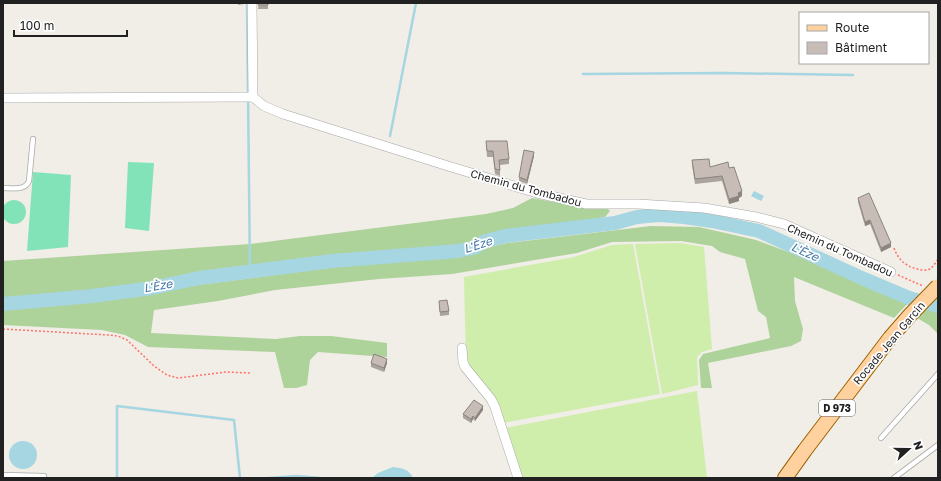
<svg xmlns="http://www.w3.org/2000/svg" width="941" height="481" font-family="'Golos Text',sans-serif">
	<rect width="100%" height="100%" fill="#f1ede7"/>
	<!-- grass -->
	<g fill="#cfedab">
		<polygon points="680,243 704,247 712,349 702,352 697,357 698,385 662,394 635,244"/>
		<polygon points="633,244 660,394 503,423 497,400 466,362 464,277 574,257 612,245"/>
		<polygon points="697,391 707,478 522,478 505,428"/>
	</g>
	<!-- forest -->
	<g fill="#add29a">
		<polygon points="532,198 587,208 607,208 610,211 605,217 584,221 490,235 469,246 457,250 391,253 324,258 197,274 103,289 3,301 3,261 250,244 486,214 513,208"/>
		<polygon points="651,226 699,227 756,240 826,266 909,302 894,318 794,277 795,301 803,329 801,341 791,346 708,363 712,388 701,388 699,360 703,354 770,338 766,317 758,311 745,259 720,252 712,246 681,241 612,242 577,253 452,274 379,279 275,290 218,301 154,310 151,333 276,339 300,336 331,336 387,343 387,357 318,352 310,360 307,385 296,388 284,388 275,352 148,347 125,335 102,330 3,325 3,307 74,301 430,255 461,253 507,243"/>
		<polygon points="927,308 938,312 938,334 929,325 917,318"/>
	</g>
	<!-- pitch -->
	<g fill="#82e3b9">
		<polygon points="128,162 154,163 149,231 125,228"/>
		<polygon points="33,172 71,175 68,247 27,251"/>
		<circle cx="14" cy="212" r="12"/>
	</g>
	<!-- water -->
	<g fill="#a6d6e1">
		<polygon points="754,191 764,196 761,201 751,196"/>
		<circle cx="23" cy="455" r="14"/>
		<path d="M393,467c9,1 16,2 20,11h-41l6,-5z"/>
	</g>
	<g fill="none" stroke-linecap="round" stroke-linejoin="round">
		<!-- stream -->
		<g stroke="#a6d6e1" stroke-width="2.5">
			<polyline points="247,3 250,272"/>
			<polyline points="583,74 723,73 853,75"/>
			<polyline points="390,136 416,3"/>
			<polyline points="117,478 117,406 234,420 240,478"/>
			<polyline points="269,478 297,476 320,478"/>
		</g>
		<!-- river -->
		<polyline stroke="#a6d6e1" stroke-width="14" points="3,304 92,296 152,288 199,278 332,261 458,251 473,248 486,241 505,236 615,223 637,217 659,215 684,217 712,221 759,231 864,279 909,298 938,306"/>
		<!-- lane casing -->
		<g stroke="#a8a8a8" stroke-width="6">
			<g id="lane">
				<path d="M3,188c9,0 22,3 26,-7l4,-42"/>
				<polyline points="881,438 938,374"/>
				<polyline points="3,475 44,476"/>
				<polyline points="894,478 938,445"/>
			</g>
		</g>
		<!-- street casing -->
		<g stroke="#a8a8a8" stroke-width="10">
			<g id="street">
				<polyline points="252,3 253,97 264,106 283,114 448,166 537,193 586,204 638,204 704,208 756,217 784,224 891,272"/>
				<polyline points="3,98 253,97"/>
				<polyline points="462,348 463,362 465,367 491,399 495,407 518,478"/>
			</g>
		</g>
		<!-- primary casing -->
		<g stroke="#9d6200" stroke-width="16">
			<polyline id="primary" points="785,478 805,450 890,338"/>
		</g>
		<!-- path -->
		<g stroke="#ff726a" stroke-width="1.5" stroke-dasharray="2 2" stroke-linecap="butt">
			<path d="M894,248c4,11 11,18 23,21 4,1 8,2 13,0 3,-2 6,-7 8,-10"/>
			<polyline points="898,275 923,286"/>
			<polyline points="3,329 108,335 118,336 127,340 154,366 167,375 178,378 226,372 250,373"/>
		</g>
		<!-- lane -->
		<use href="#lane" stroke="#fff" stroke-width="4.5"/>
		<!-- street -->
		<use href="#street" stroke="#fff" stroke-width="9"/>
		<!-- primary -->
		<use href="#primary" stroke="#ffd19e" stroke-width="14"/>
		<!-- primary-bridge casing -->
		<g stroke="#9d6200" stroke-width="16" stroke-linecap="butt">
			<polyline id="primary-bridge" points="890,338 910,315 938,286"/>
		</g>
		<!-- primary-bridge -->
		<use href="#primary-bridge" stroke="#ffd19e" stroke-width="14"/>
	</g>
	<!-- wall -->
	<g fill="#aba39d">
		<polygon points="238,3 244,3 244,4 238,5"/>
		<polygon points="259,3 268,3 268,9 258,9"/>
		<polygon points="486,141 509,159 509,164 500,165 500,176 495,174 493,157 487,157"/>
		<polygon points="534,156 527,184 519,181 519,177"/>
		<polygon points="692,160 710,167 729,168 742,196 739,198 739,201 729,204 722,181 695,184 692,165"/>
		<polygon points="858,198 891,247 881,252 870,224 865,226 858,202"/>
		<polygon points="439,301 449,311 449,315 440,316"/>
		<polygon points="371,363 387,363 384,372 371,367"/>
		<polygon points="483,410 475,421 473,419 471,423 463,418 463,414"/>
	</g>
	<!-- shaded-wall -->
	<g fill="#8b847f">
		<polygon points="534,152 534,156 527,184 527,180"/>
		<polygon points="742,191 742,196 739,198 739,201 729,204 729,199 738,193"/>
		<polygon points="870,220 870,224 865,226 865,222"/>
		<polygon points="891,243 891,247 881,252 881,248"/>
		<polygon points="387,359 387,363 384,372 384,368"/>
		<polygon points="483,406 483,410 475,421 475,418"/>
		<polygon points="473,416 473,419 471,423 471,419"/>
	</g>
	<!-- building -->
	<g fill="#c7bdb6" stroke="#8b847f">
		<polygon points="259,3 268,3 268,5 258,5"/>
		<polygon points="486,141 507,141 509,159 499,160 500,170 495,169 493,151 487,151"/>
		<polygon points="524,150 534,152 527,180 519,177"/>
		<polygon points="709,159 710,167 728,162 729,168 734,167 742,191 738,193 739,196 729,199 722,176 695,179 692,160"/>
		<polygon points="869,193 891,243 881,248 870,220 865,222 858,198"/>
		<polygon points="447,300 449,311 440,312 439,301"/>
		<polygon points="374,354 387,359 384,368 371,363"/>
		<polygon points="474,400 483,406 475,418 473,416 471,419 463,414"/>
	</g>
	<g text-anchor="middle" stroke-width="3.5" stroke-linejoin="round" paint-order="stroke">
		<!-- shield labels -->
		<rect fill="#fff" stroke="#646464" stroke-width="1" x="819" y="400" width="36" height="16" rx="3"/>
		<g font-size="10" font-weight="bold" fill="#212121">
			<text x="837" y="412">D 973</text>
		</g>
		<!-- street labels -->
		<g font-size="11" fill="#212121" stroke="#fff">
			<text transform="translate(526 188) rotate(15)" y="4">Chemin du Tombadou</text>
			<text transform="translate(840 250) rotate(24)" y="4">Chemin du Tombadou</text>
			<text transform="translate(889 343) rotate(-50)" y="4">Rocade Jean Garcin</text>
		</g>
		<!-- water labels -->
		<g font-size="12" font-style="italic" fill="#4278a6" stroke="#fff">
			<text transform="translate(478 245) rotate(-18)" y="4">L'Èze</text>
			<text transform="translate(805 252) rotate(24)" y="4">L'Èze</text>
			<text transform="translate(158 286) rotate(-10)" y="4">L'Èze</text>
		</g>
	</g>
	<!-- border -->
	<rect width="941" height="481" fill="none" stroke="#212121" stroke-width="8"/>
	<!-- legend -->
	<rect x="799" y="12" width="130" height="52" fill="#ffffff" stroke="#a6a6a6"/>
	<rect x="807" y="25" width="20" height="6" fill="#ffd19e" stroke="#a6a6a6"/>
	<text x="835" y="32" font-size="12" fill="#212121">Route</text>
	<rect x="807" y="42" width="20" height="12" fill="#c7bdb6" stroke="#a6a6a6"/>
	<text x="835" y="52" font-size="12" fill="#212121">Bâtiment</text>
	<!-- north arrow -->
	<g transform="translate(909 449) rotate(69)" stroke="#ffffff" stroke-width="3" paint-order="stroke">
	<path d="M0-3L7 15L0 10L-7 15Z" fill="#212121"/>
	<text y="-6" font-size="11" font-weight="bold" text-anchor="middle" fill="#212121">N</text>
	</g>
	<!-- scale -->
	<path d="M14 30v6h113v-6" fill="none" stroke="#212121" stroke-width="2"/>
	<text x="20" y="30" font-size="12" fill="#212121" stroke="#ffffff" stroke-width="3" paint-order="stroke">100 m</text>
</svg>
